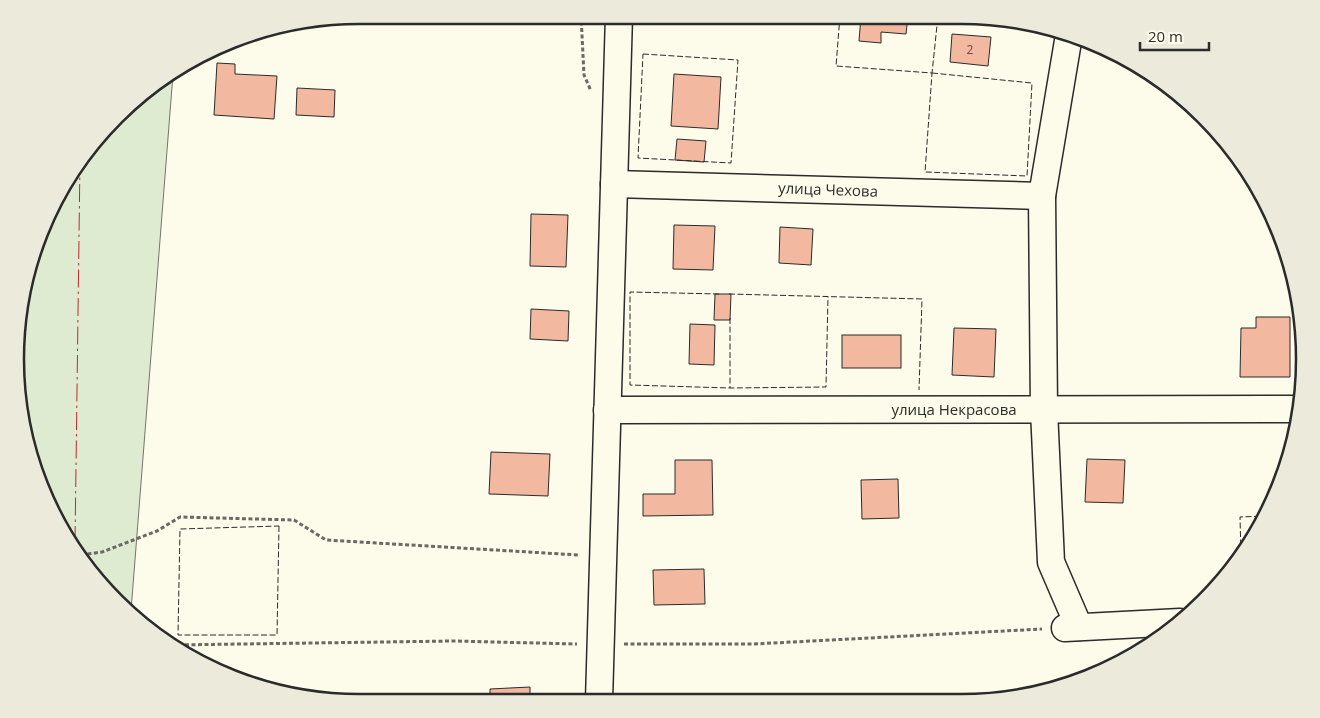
<svg xmlns="http://www.w3.org/2000/svg" width="1320" height="718" font-family="'Open Sans',sans-serif">
	<rect width="100%" height="100%" fill="#fdfbea"/>
	<!-- green -->
	<polygon fill="#deebd1" stroke="#74746e" points="173,74 131,611 101,586 41,491 16,382 27,270 73,168 149,86"/>
	<!-- building -->
	<g fill="#f2b8a0" stroke="#2b2b2b">
		<polygon points="861,16 908,16 906,34 881,32 881,43 859,41"/>
		<polygon points="952,34 991,37 988,66 950,62"/>
		<polygon points="217,63 235,64 235,74 277,76 274,119 214,115"/>
		<polygon points="674,74 721,77 718,129 671,126"/>
		<polygon points="297,88 335,90 334,117 296,115"/>
		<polygon points="677,139 706,141 704,162 675,160"/>
		<polygon points="531,214 568,215 566,267 530,266"/>
		<polygon points="674,225 715,226 713,270 673,269"/>
		<polygon points="780,227 813,229 811,265 779,263"/>
		<polygon points="715,294 731,294 730,320 714,320"/>
		<polygon points="531,309 569,311 568,341 530,339"/>
		<polygon points="1256,317 1290,317 1290,377 1240,377 1241,328 1256,328"/>
		<polygon points="690,324 715,325 714,365 689,364"/>
		<polygon points="954,328 996,329 994,377 952,375"/>
		<rect x="842" y="335" width="59" height="33"/>
		<polygon points="491,452 550,454 548,496 489,494"/>
		<polygon points="1087,459 1125,460 1123,503 1085,502"/>
		<polygon points="675,460 712,460 713,515 643,516 643,494 675,494"/>
		<polygon points="898,479 899,518 862,519 861,480"/>
		<polygon points="704,569 705,604 654,605 653,570"/>
		<polygon points="530,687 530,695 552,694 552,702 490,702 490,689"/>
	</g>
	<g fill="none" stroke-linecap="round" stroke-linejoin="round">
		<!-- minor casing -->
		<g stroke="#2b2b2b" stroke-width="29">
			<g id="minor">
				<polyline points="1069,35 1042,196 1044,410 1051,562 1079,627"/>
				<polyline points="614,184 1042,196"/>
				<polyline points="607,410 1301,409"/>
				<polyline points="1065,628 1180,622"/>
				<polyline points="599,701 619,15"/>
			</g>
		</g>
		<!-- path -->
		<g stroke="#6a6964" stroke-width="3" stroke-dasharray="4 2.5" stroke-linecap="butt">
			<polyline points="581,15 584,75 591,91"/>
			<polyline points="81,555 102,552 157,531 180,517 294,520 326,540 579,555"/>
			<polyline points="624,644 754,644 1042,629"/>
			<polyline points="172,645 453,641 577,644"/>
		</g>
		<!-- minor -->
		<use href="#minor" stroke="#fdfbea" stroke-width="26"/>
		<!-- fence -->
		<g stroke="#2b2b2b" stroke-width="1" stroke-dasharray="6 2.5" stroke-linecap="butt">
			<polyline points="840,16 836,66 932,73 938,16"/>
			<polygon points="643,54 738,60 731,163 638,158"/>
			<polygon points="932,73 1032,83 1027,176 925,172"/>
			<polyline points="719,294 630,292 630,385 730,388 826,387 828,297"/>
			<polyline points="729,294 922,299 919,390"/>
			<polyline points="730,318 730,388"/>
			<polygon points="279,526 277,635 178,635 180,529"/>
			<polyline points="1241,554 1240,517 1266,516"/>
		</g>
		<!-- power -->
		<polyline stroke="#c62828" stroke-width="1" stroke-dasharray="18 4 2.5 4" stroke-linecap="butt" points="75,544 80,160"/>
	</g>
	<g text-anchor="middle" stroke-width="4" stroke-linejoin="round" paint-order="stroke">
		<!-- number labels -->
		<g font-size="12" fill="#5d4e48">
			<text x="970" y="54">2</text>
		</g>
		<!-- street labels -->
		<g font-size="15" fill="#2b2b2b" stroke="#fdfbea">
			<text transform="translate(828 190) rotate(2)" y="5">улица Чехова</text>
			<text x="954" y="415">улица Некрасова</text>
		</g>
	</g>
	<!-- crop -->
	<path d="M0 0H1320V718H0ZM359 24H961A335 335 0 0 1 1296 359V359A335 335 0 0 1 961 694H359A335 335 0 0 1 24 359V359A335 335 0 0 1 359 24Z" fill="#eceadb" fill-rule="evenodd"/>
	<path fill="none" stroke="#2b2b2b" stroke-width="2.5" d="M359 24H961A335 335 0 0 1 1296 359V359A335 335 0 0 1 961 694H359A335 335 0 0 1 24 359V359A335 335 0 0 1 359 24Z"/>
	<!-- scale -->
	<path d="M1140 42v8h69v-8" fill="none" stroke="#2b2b2b" stroke-width="2.5"/>
	<text x="1148" y="42" font-size="15" fill="#2b2b2b" stroke="#fdfbea" stroke-width="4" paint-order="stroke">20 m</text>
</svg>
